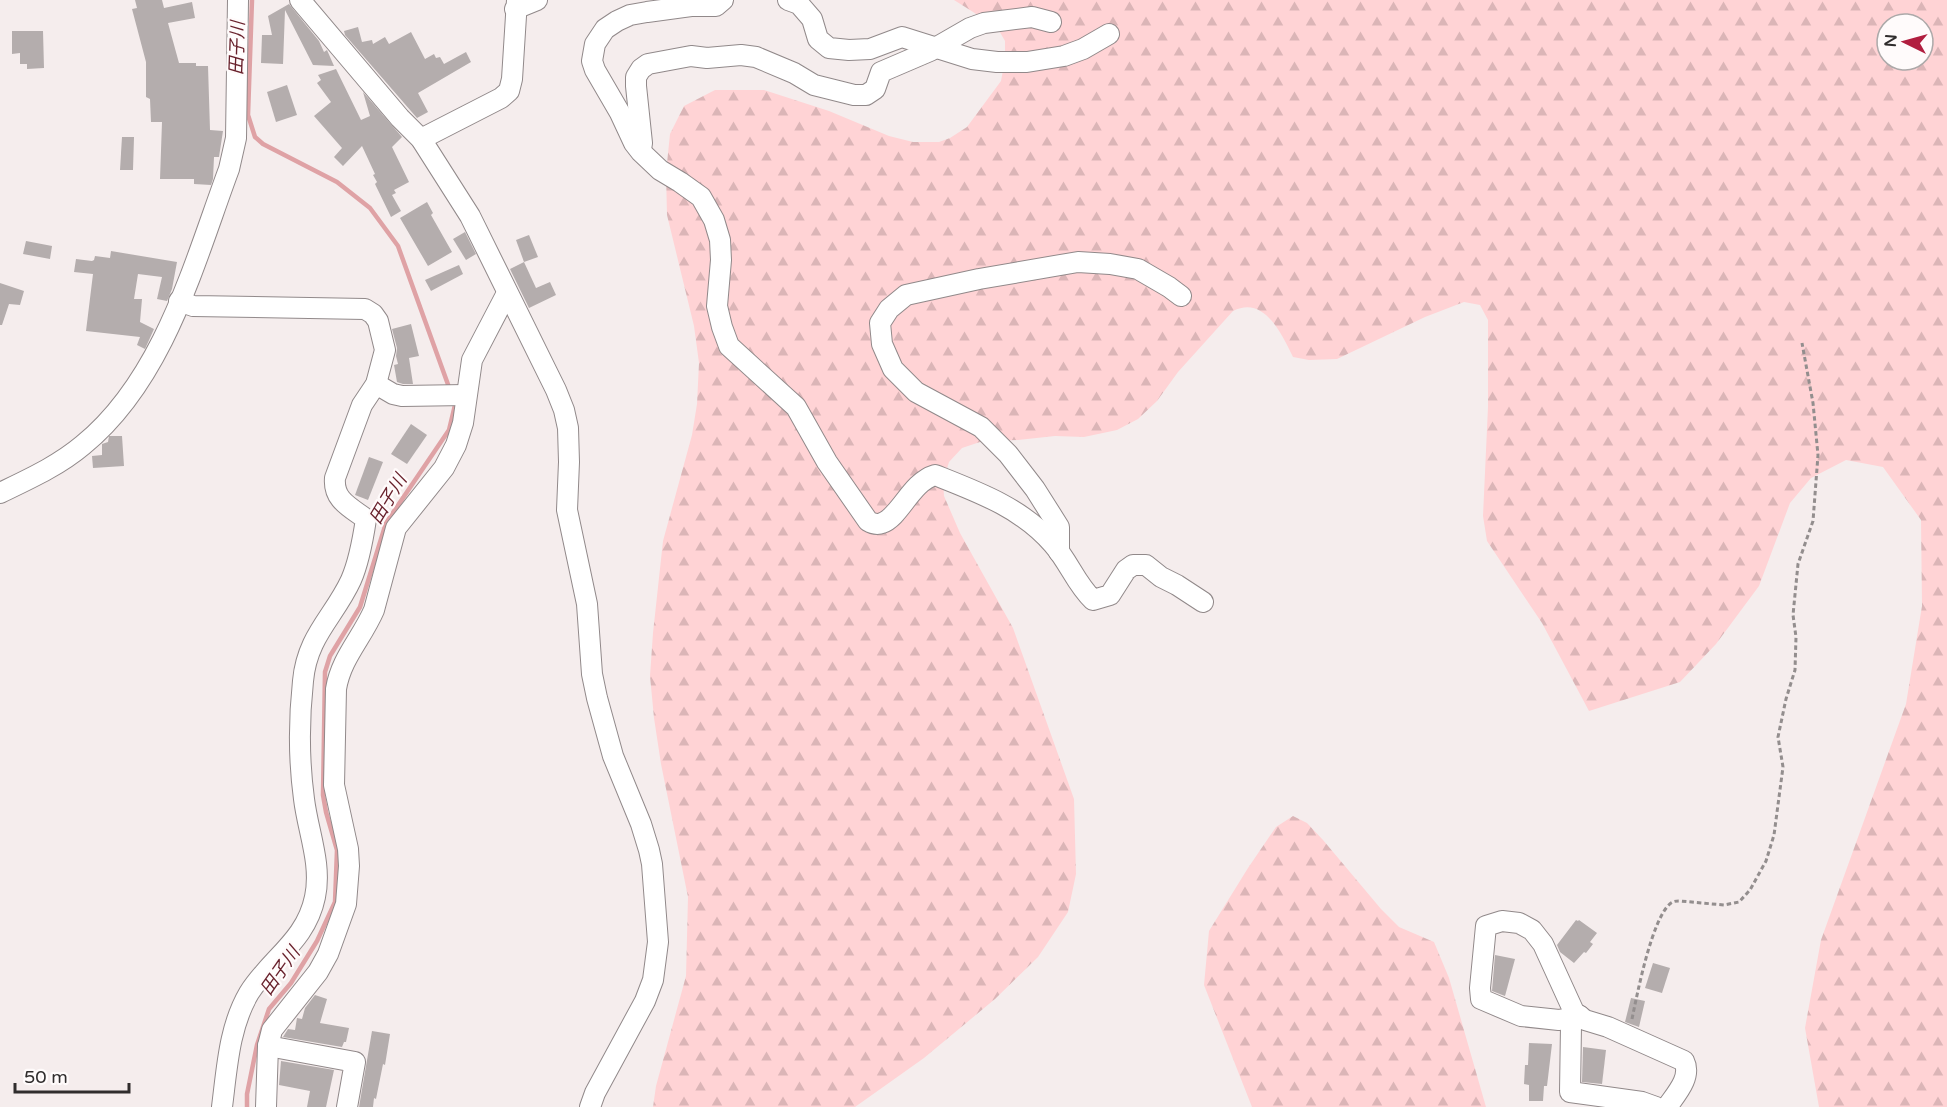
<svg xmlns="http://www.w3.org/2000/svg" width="1947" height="1107" font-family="'Varela Round','Noto Sans JP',sans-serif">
	<defs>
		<pattern id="forest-firs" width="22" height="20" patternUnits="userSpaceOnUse" patternTransform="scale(1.5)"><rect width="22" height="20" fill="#ffd3d5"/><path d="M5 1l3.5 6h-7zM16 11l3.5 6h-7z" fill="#dbb5b7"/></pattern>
	</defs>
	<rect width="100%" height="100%" fill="#f5eded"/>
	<!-- forest -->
	<g fill="url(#forest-firs)" fill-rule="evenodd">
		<path d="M954,0h993v1107h-128l-14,-79 16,-88 85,-236 16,-98 -1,-86 -38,-53 -37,-7 -35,18 -21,25 -31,83 -43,58 -36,38 -91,29 -47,-88 -55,-82 -4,-25 5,-109v-87l-8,-15 -16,-3 -39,15 -88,42 -28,1 -16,-3c-12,-24 -29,-62 -60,-46l-55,61 -21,29 -19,18 -21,11 -33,7 -29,-1 -37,4 -35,1 -21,7 -13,14 -6,19 1,15 16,37 53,95 61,171 2,75 -8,38 -30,45 -43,42 -71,59 -69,49h-202l3,-21 30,-110 2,-79 -27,-133 -7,-46 -4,-42 3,-43 10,-92 29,-106 5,-31 2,-41 -5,-37 -27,-111 -1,-42 4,-39 14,-28 31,-16h49l65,21 60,25 24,6h26l11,-4 17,-11 34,-46 4,-21v-19l-8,-14zM1887,24h36v36h-36z"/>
		<polygon points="1293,816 1307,823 1323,840 1381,909 1399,927 1434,942 1449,978 1486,1107 1252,1107 1204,985 1209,931 1248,868 1276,827"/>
	</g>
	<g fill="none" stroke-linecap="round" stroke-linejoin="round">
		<!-- stream -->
		<g stroke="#dfa2a5" stroke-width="4.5">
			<polyline points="252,0 248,115 255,137 263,144 337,182 370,208 398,246 450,390"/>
			<polyline points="247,1107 247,1094 257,1045 269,1009 291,983 317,941 335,902 337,850 326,812 323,795 325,672 330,656 360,607 386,523 449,430 455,405 453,401"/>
		</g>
	</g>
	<!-- building -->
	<g fill="#b4adad">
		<polygon points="135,0 162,0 164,8 192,2 195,18 168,23 179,63 196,63 196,66 208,66 210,130 223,131 219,157 214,157 213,179 211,185 194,184 194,179 160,179 162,122 151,122 150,99 146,97 146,62 132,9 137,8"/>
		<polygon points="289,4 319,41 324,52 327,50 334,66 313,65 285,10 283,64 261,63 262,35 272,35 268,16"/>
		<polygon points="358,27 362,42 372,40 373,44 385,37 389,44 411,32 425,59 434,54 436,58 440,57 444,64 466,52 471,62 418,93 428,112 417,118 345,35 344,31"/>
		<polygon points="12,31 43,31 44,68 27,69 27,64 20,64 20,53 12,54"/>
		<polygon points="336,69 361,120 370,116 363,92 402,137 392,147 409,182 394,190 396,193 392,195 401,211 391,217 375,184 377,182 373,175 375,174 362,146 343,166 334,157 342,148 314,116 331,102 317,83 321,80 318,75"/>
		<polygon points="287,85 297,115 276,122 267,92"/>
		<polygon points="122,137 134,137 133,170 120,170"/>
		<polygon points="427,202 433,213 431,215 452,252 428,266 400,218"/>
		<polygon points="465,232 476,254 466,260 453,239"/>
		<polygon points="529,235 538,257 524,262 516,240"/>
		<polygon points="26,241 52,246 50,259 23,254"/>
		<polygon points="111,251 177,262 172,289 167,301 157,299 162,277 138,274 134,299 142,299 140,322 154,329 145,349 137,345 140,337 86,331 93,274 74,272 76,259 92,261 94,260 95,256 110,258"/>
		<polygon points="524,262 536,288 550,282 556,295 529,308 510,269"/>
		<polygon points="459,265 463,274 431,291 425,280"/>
		<polygon points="0,283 24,291 20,305 9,304 2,325 0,325"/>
		<polygon points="411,324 419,356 409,358 413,384 403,384 397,382 394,365 398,364 396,356 397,348 392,329"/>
		<polygon points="411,424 427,435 407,464 391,454"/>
		<polygon points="109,436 122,436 124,466 93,468 92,456 102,455 102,444 108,442"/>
		<polygon points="369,457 383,462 368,500 355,495"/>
		<polygon points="1576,920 1578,921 1579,920 1597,933 1590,942 1593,944 1586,953 1584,952 1574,963 1560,952 1557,945"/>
		<polygon points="1495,955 1515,959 1505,996 1492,991"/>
		<polygon points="1653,963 1670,968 1662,993 1645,988"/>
		<polygon points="315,995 327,999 320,1023 349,1028 346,1042 344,1042 342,1047 283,1037 288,1029 295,1030 297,1018 302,1019 305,1008"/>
		<polygon points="1631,998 1645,1001 1639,1027 1625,1022"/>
		<polygon points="372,1031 390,1034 385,1065 383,1064 376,1099 374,1098 373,1107 359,1107"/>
		<polygon points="1529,1043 1552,1044 1547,1086 1544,1086 1543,1101 1529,1101 1529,1085 1524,1084 1525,1065 1528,1065"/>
		<polygon points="1583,1047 1606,1050 1602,1084 1582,1082"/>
		<polygon points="281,1061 334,1070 326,1107 307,1107 310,1091 279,1085"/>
	</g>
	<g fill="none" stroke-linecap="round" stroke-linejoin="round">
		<!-- minor casing -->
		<g stroke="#91898a" stroke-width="22">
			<g id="minor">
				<polyline points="300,0 400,118 421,139 470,216 556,390 564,410 568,428 569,462 567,510 587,604 592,674 597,698 613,756 641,824 649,850 652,864 658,942 653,980 645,1001 595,1093 590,1107"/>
				<path d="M723,0l-7,6h-25l-44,6 -17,3 -13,6 -12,8 -10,15 -3,17 3,9 25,43 14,30 7,9 19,18 20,12 21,15 13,23 6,20 1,20 -4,46 5,21 7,19 67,61 31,55 41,59c5,3 9,4 14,2 18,-6 29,-41 53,-48 43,17 87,33 118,69 16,18 23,40 40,56l17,-5 16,-25 7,-5h13l15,12 16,8 26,17"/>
				<polyline points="788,0 799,4 812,19 818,39 829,48 849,50 870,49 902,37 972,59 997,62 1027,62 1064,56 1083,49 1109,34"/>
				<polyline points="515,9 537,0"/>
				<polyline points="421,139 501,98 509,91 512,79 517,0"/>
				<polyline points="641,149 642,143 636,86 636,77 641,69 648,64 691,56 707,58 741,55 756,57 794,73 814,85 854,95 866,95 875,89 881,72 930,51 970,28 984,23 1032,17 1051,22"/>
				<path d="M179,301l14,5 172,3 8,5 5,7 7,29 -9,34 -14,21 -27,73c-2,22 15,29 31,41 -3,20 -7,43 -15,61 -17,37 -44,56 -48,101 -4,37 -4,81 1,118 4,33 18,65 11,98 -9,44 -44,61 -66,96 -20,34 -22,75 -27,114"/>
				<polyline points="376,384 393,394 402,396 466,395"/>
				<path d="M0,493c29,-14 58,-27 83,-48 81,-66 111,-182 146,-276l7,-31 2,-138"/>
				<polyline points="1059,552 1059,527 1035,489 1008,454 981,427 916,392 893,369 882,344 880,323 889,309 906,295 979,279 1078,262 1110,264 1138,269 1169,287 1181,296"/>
				<path d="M1580,1016l-21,4 -38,-4 -40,-17 -1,-11 6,-62 16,-5 17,2 13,7 11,14 31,68 11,8 23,7 76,34c8,16 -8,33 -17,46"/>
				<polyline points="1580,1016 1571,1025 1570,1092 1642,1102 1656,1107"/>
				<polyline points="268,1046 355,1062 347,1107"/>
				<path d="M266,1107l2,-61 4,-16 46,-58 10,-18 18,-50 3,-38 -1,-17 -14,-64 2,-96c5,-31 26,-51 38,-79l22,-82 48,-60 12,-23 7,-22 9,-63 35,-67"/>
			</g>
		</g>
		<!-- path -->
		<path stroke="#938e8e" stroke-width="3" stroke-dasharray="4.5 3" stroke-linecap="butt" d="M1632,1019c5,-24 20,-102 39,-116 3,-2 5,-2 9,-2l44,4 15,-3 11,-12 16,-29 8,-26 9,-68 -5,-30 8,-38 9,-29 1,-33 -3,-22 5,-51 15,-43 5,-66 -5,-52 -11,-60"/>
		<!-- minor -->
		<use href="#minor" stroke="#fff" stroke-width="20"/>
	</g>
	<g text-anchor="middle" stroke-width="4.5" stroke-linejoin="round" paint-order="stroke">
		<!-- water labels -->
		<g font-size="18" font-style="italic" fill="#671f2a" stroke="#fffbfb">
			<text transform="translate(237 48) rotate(-88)" y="6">田子川</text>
			<text transform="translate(388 499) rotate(-59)" y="6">田子川</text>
			<text transform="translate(280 971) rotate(-55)" y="6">田子川</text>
		</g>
	</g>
	<!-- north arrow -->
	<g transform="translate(1905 42) rotate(275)"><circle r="28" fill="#fffbfb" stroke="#aca9a9" stroke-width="1.5"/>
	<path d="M0-4.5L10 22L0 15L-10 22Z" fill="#b11e3f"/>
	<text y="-9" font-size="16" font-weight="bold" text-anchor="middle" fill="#302d2d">N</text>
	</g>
	<!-- scale -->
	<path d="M15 1083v9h114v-9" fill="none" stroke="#302d2d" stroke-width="3"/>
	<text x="24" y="1083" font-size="18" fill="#302d2d" stroke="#fffbfb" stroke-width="4.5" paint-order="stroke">50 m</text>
</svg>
